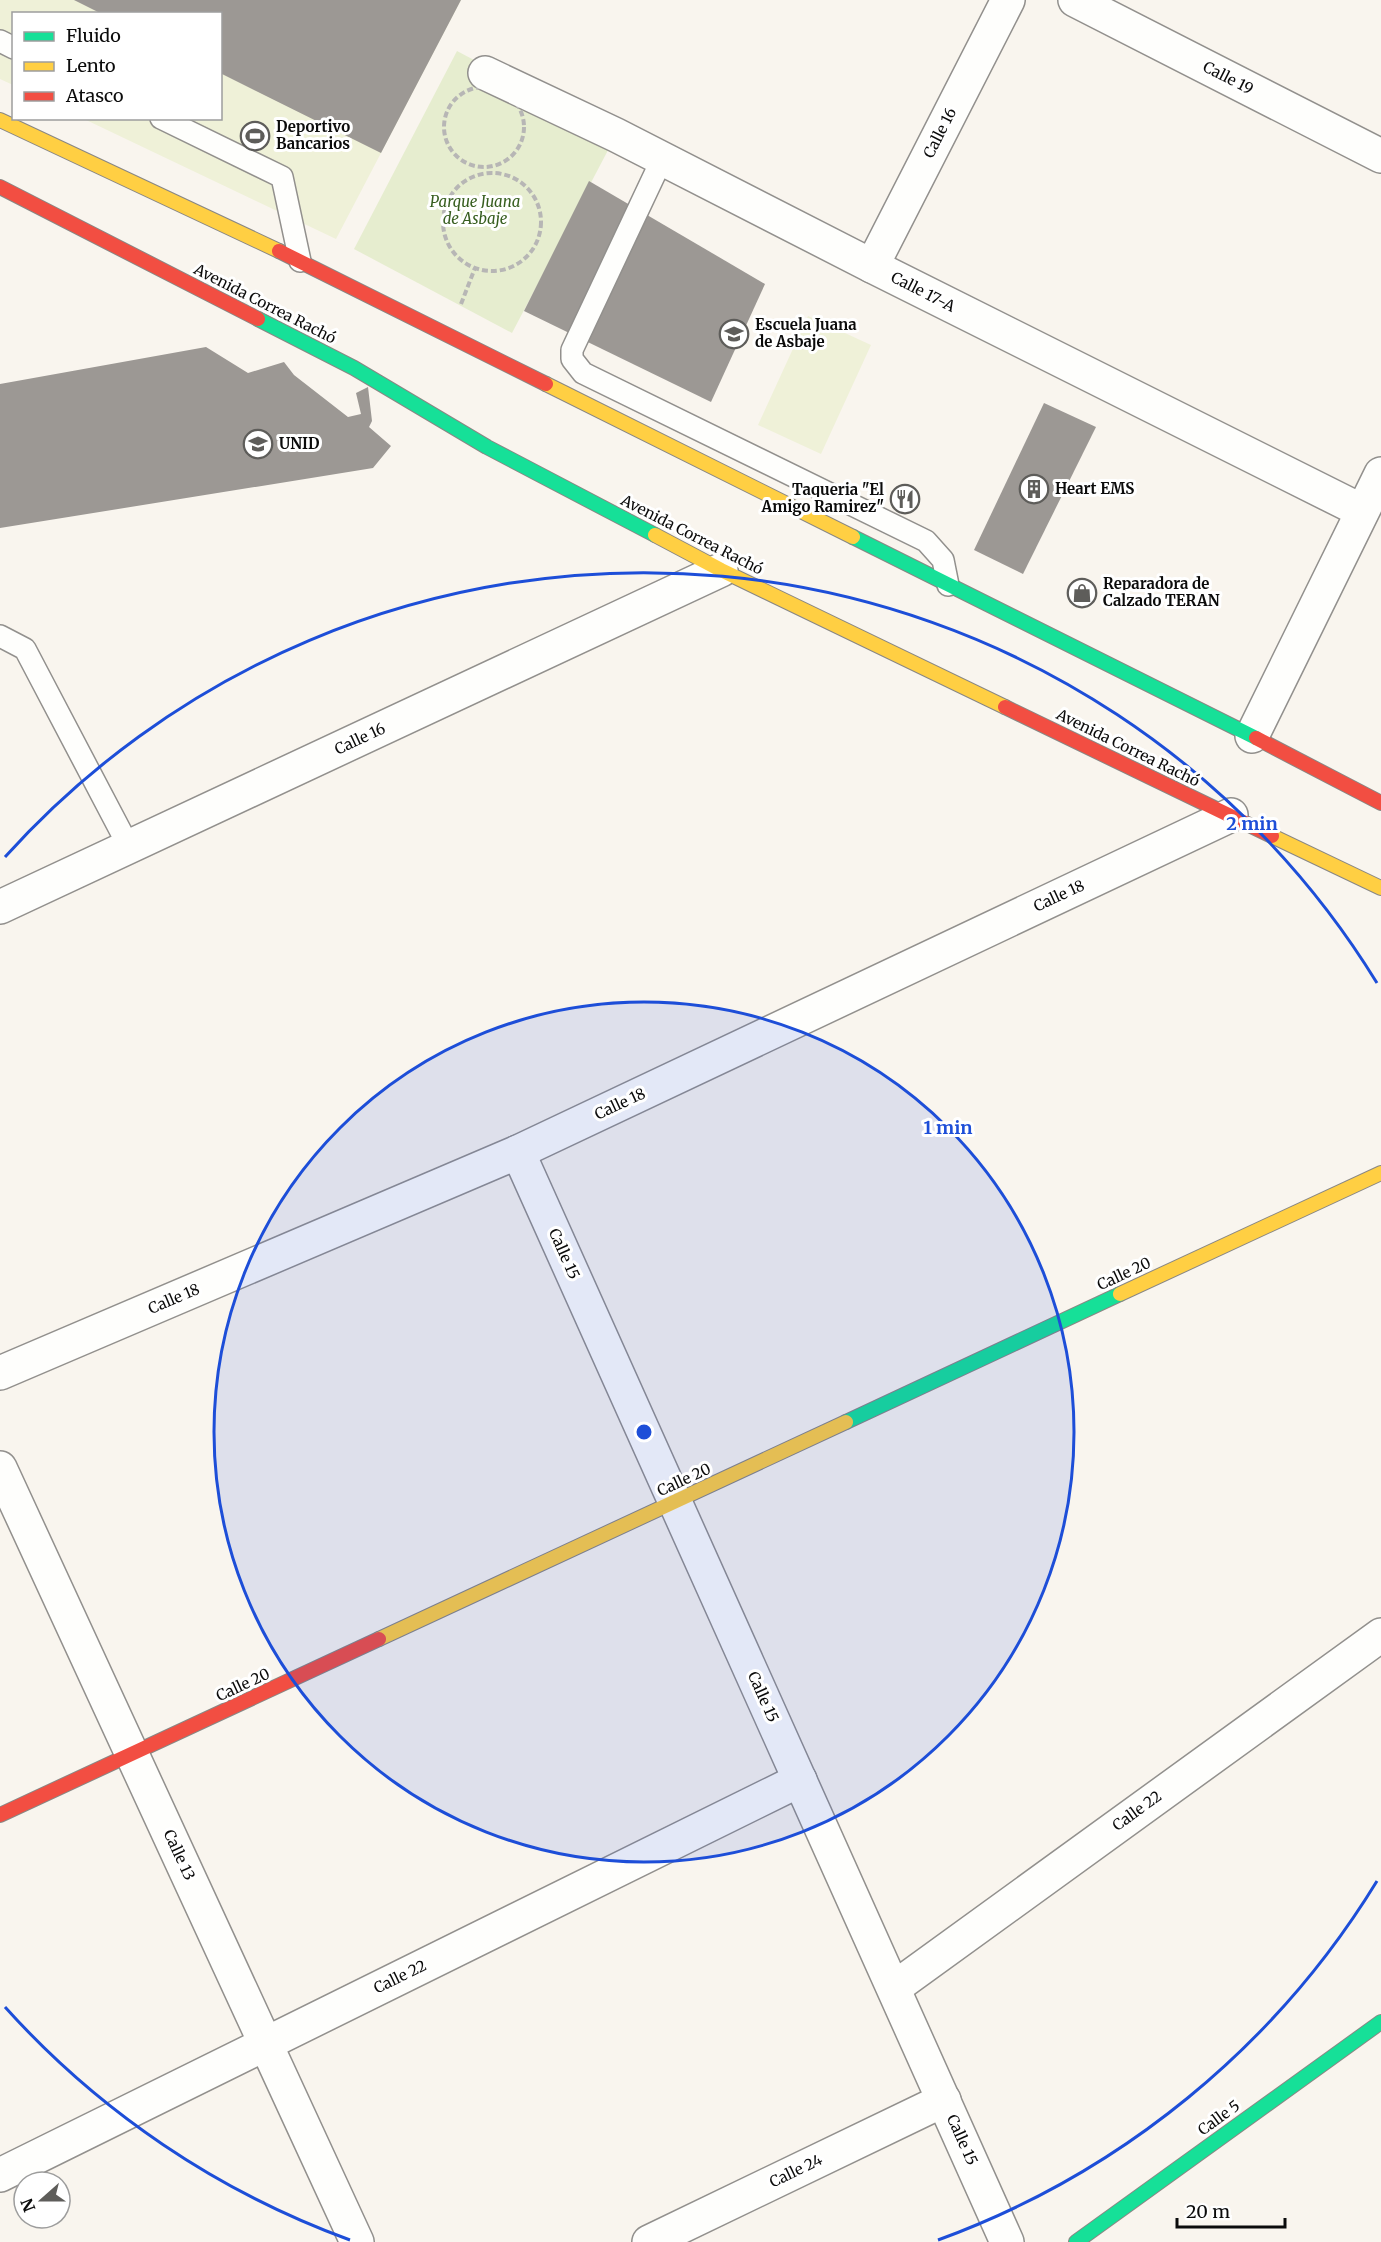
<svg xmlns="http://www.w3.org/2000/svg" width="1381" height="2242" font-family="Merriweather,serif">
	<rect width="100%" height="100%" fill="#f9f5ee"/>
	<!-- green -->
	<polygon fill="#e6edcf" points="457,51 616,135 512,333 354,249"/>
	<!-- pitch -->
	<g fill="#eff1d8">
		<polygon points="0,0 461,0 336,239 84,119 220,118 220,14 14,14 13,85 0,79"/>
		<polygon points="808,316 871,345 821,454 758,425"/>
	</g>
	<!-- building -->
	<g fill="#9c9894">
		<polygon points="74,0 461,0 381,153 220,73 220,14 102,14"/>
		<polygon points="589,181 765,284 711,402 524,311"/>
		<polygon points="206,347 248,373 284,362 294,375 348,417 361,414 356,393 368,387 372,421 369,427 391,446 373,468 0,528 0,384"/>
		<polygon points="1044,403 1096,427 1023,574 974,550"/>
	</g>
	<g fill="none" stroke-linecap="round" stroke-linejoin="round">
		<!-- lane casing -->
		<g stroke="#92908d" stroke-width="24">
			<g id="lane">
				<polyline points="0,41 14,48"/>
				<polyline points="161,118 282,177 300,261"/>
				<polyline points="662,159 572,350 572,359 583,373 926,541 943,560 948,585"/>
				<polyline points="0,636 25,649 129,847"/>
			</g>
		</g>
		<!-- street casing -->
		<g stroke="#92908d" stroke-width="36">
			<g id="street">
				<polyline points="1075,0 1381,156"/>
				<polyline points="485,73 616,135 872,266 1362,511"/>
				<polyline points="872,266 1008,0"/>
				<polyline points="1252,736 1381,474"/>
				<polyline points="0,907 721,570"/>
				<polyline points="518,1152 1007,2242"/>
				<polyline points="0,1373 518,1152 1231,815"/>
				<polyline points="0,1468 357,2242"/>
				<polyline points="894,1988 1381,1635"/>
				<polyline points="0,2175 800,1780"/>
				<polyline points="649,2242 944,2100"/>
			</g>
		</g>
		<!-- fast casing -->
		<g stroke="#898784" stroke-width="16">
			<g id="fast">
				<polyline points="258,319 354,368 487,447 655,535"/>
				<polyline points="853,537 1256,738"/>
				<polyline points="846,1422 1120,1294"/>
				<polyline points="1076,2242 1381,2022"/>
			</g>
		</g>
		<!-- slow casing -->
		<g stroke="#898784" stroke-width="16">
			<g id="slow">
				<polyline points="0,120 279,251"/>
				<polyline points="546,384 853,537"/>
				<polyline points="655,535 721,570 1005,707"/>
				<polyline points="1272,836 1381,888"/>
				<polyline points="1120,1294 1381,1173"/>
				<polyline points="379,1639 846,1422"/>
			</g>
		</g>
		<!-- jam casing -->
		<g stroke="#898784" stroke-width="16">
			<g id="jam">
				<polyline points="0,187 258,319"/>
				<polyline points="279,251 546,384"/>
				<polyline points="1005,707 1272,836"/>
				<polyline points="1256,738 1381,803"/>
				<polyline points="0,1815 379,1639"/>
			</g>
		</g>
		<!-- path -->
		<g stroke="#b7b6b5" stroke-width="4" stroke-dasharray="6 3" stroke-linecap="butt">
			<circle cx="484" cy="127" r="40"/>
			<circle cx="492" cy="222" r="49"/>
			<polyline points="461,304 475,268"/>
		</g>
		<!-- lane -->
		<use href="#lane" stroke="#fefefc" stroke-width="21"/>
		<!-- street -->
		<use href="#street" stroke="#fefefc" stroke-width="33"/>
		<!-- fast -->
		<use href="#fast" stroke="#16e098" stroke-width="14"/>
		<!-- slow -->
		<use href="#slow" stroke="#ffcf43" stroke-width="14"/>
		<!-- jam -->
		<use href="#jam" stroke="#f24e42" stroke-width="14"/>
	</g>
	<!-- distance rings -->
	<circle cx="644" cy="1432" r="430" fill="#1d4ed8" fill-opacity=".12"/>
	<g fill="none" stroke="#1d4ed8" stroke-width="3">
		<circle cx="644" cy="1432" r="430"/>
		<path d="M1377 1881A860 860 0 0 1 938 2240M350 2240A860 860 0 0 1 5 2007M5 857A860 860 0 0 1 1377 983"/>
	</g>
	<!-- icons -->
	<defs>
		<g id="stadium-ring" transform="scale(1.5)"><circle r="9.5" fill="#fff" stroke="#5e5d5a" stroke-width="1.5"/><path d="M0-5a6.5 5 0 1 0 0 10a6.5 5 0 1 0 0-10ZM-3.5-1.8h7v3.6h-7Z" fill="#5e5d5a"/></g>
		<g id="school-ring" transform="scale(1.5)"><circle r="9.5" fill="#fff" stroke="#5e5d5a" stroke-width="1.5"/><path d="M0-5L7-2L0 1L-7-2ZM-4 1L0 2.5L4 1V4Q0 6-4 4Z" fill="#5e5d5a"/></g>
		<g id="building-ring" transform="scale(1.5)"><circle r="9.5" fill="#fff" stroke="#5e5d5a" stroke-width="1.5"/><path d="M-4-6H4V6H1V3H-1V6H-4ZM-2.5-4.3h1.7v1.8h-1.7ZM.8-4.3h1.7v1.8H.8ZM-2.5-1h1.7V.8h-1.7ZM.8-1h1.7V.8H.8Z" fill="#5e5d5a"/></g>
		<g id="restaurant-ring" transform="scale(1.5)"><circle r="9.5" fill="#fff" stroke="#5e5d5a" stroke-width="1.5"/><path d="M-5-6h1v4h1v-4h1v4h1v-4h1v5L-1.5 .5V6h-2V.5L-5-1ZM5-6V6H3V1.5H1.5Q1.5-4 5-6Z" fill="#5e5d5a"/></g>
		<g id="shop-ring" transform="scale(1.5)"><circle r="9.5" fill="#fff" stroke="#5e5d5a" stroke-width="1.5"/><path d="M-5-2.5h2.3a2.7 3.5 0 0 1 5.4 0H5L5.5 6h-11ZM-1.5-2.5h3a1.5 2.3 0 0 0-3 0Z" fill="#5e5d5a"/></g>
	</defs>
	<g fill-rule="evenodd">
		<use href="#stadium-ring" x="255" y="136"/>
		<use href="#school-ring" x="734" y="334"/>
		<use href="#school-ring" x="258" y="444"/>
		<use href="#building-ring" x="1034" y="489"/>
		<use href="#restaurant-ring" x="905" y="499"/>
		<use href="#shop-ring" x="1082" y="593"/>
	</g>
	<g text-anchor="middle" stroke-width="6" stroke-linejoin="round" paint-order="stroke">
		<!-- street labels -->
		<g font-size="15" fill="#0b0b0b" stroke="#fff">
			<text transform="translate(1228 78) rotate(27)" y="5">Calle 19</text>
			<text transform="translate(940 133) rotate(-63)" y="5">Calle 16</text>
			<text transform="translate(923 292) rotate(27)" y="5">Calle 17-A</text>
			<text transform="translate(265 304) rotate(27)" y="5">Avenida Correa Rachó</text>
			<text transform="translate(692 535) rotate(27)" y="5">Avenida Correa Rachó</text>
			<text transform="translate(360 739) rotate(-25)" y="5">Calle 16</text>
			<text transform="translate(1128 748) rotate(26)" y="5">Avenida Correa Rachó</text>
			<text transform="translate(1059 896) rotate(-25)" y="5">Calle 18</text>
			<text transform="translate(620 1104) rotate(-25)" y="5">Calle 18</text>
			<text transform="translate(564 1254) rotate(66)" y="5">Calle 15</text>
			<text transform="translate(1124 1274) rotate(-25)" y="5">Calle 20</text>
			<text transform="translate(174 1299) rotate(-23)" y="5">Calle 18</text>
			<text transform="translate(684 1480) rotate(-25)" y="5">Calle 20</text>
			<text transform="translate(243 1685) rotate(-25)" y="5">Calle 20</text>
			<text transform="translate(763 1697) rotate(66)" y="5">Calle 15</text>
			<text transform="translate(1137 1811) rotate(-36)" y="5">Calle 22</text>
			<text transform="translate(179 1855) rotate(65)" y="5">Calle 13</text>
			<text transform="translate(400 1977) rotate(-26)" y="5">Calle 22</text>
			<text transform="translate(1219 2118) rotate(-36)" y="5">Calle 5</text>
			<text transform="translate(962 2140) rotate(66)" y="5">Calle 15</text>
			<text transform="translate(796 2171) rotate(-26)" y="5">Calle 24</text>
		</g>
		<!-- poi labels -->
		<g font-size="15" font-weight="bold" fill="#0b0b0b" stroke="#fff" text-anchor="start">
			<text x="276" y="132">Deportivo<tspan x="276" dy="17">Bancarios</tspan></text>
			<text x="755" y="330">Escuela Juana<tspan x="755" dy="17">de Asbaje</tspan></text>
			<text x="279" y="449">UNID</text>
			<text x="1055" y="494">Heart EMS</text>
			<text x="884" y="495" text-anchor="end">Taqueria "El<tspan x="884" dy="17">Amigo Ramirez"</tspan></text>
			<text x="1103" y="589">Reparadora de<tspan x="1103" dy="17">Calzado TERAN</tspan></text>
		</g>
		<!-- park labels -->
		<g font-size="15" font-style="italic" fill="#375e1f" stroke="#fff">
			<text x="475" y="207">Parque Juana<tspan x="475" dy="17">de Asbaje</tspan></text>
		</g>
	</g>
	<circle cx="644" cy="1432" r="9" fill="#1d4ed8" stroke="#fff" stroke-width="3"/>
	<g font-size="18" text-anchor="middle" font-weight="bold" fill="#1d4ed8" stroke="#fff" stroke-width="6" stroke-linejoin="round" paint-order="stroke">
		<text x="1252" y="830">2 min</text>
		<text x="948" y="1134">1 min</text>
	</g>
	<!-- legend -->
	<rect x="12" y="12" width="210" height="108" fill="#ffffff" stroke="#9d9d9d" stroke-width="1.5"/>
	<rect x="24" y="32" width="30" height="9" fill="#16e098" stroke="#9d9d9d" stroke-width="1.5"/>
	<text x="66" y="42" font-size="18" fill="#0b0b0b">Fluido</text>
	<rect x="24" y="62" width="30" height="9" fill="#ffcf43" stroke="#9d9d9d" stroke-width="1.5"/>
	<text x="66" y="72" font-size="18" fill="#0b0b0b">Lento</text>
	<rect x="24" y="92" width="30" height="9" fill="#f24e42" stroke="#9d9d9d" stroke-width="1.5"/>
	<text x="66" y="102" font-size="18" fill="#0b0b0b">Atasco</text>
	<!-- north arrow -->
	<g transform="translate(42 2200) rotate(249)"><circle r="28" fill="#ffffff" stroke="#9d9d9d" stroke-width="1.5"/>
	<path d="M0-4.5L10 22L0 15L-10 22Z" fill="#5e5d5a"/>
	<text y="-9" font-size="16" font-weight="bold" text-anchor="middle" fill="#0b0b0b">N</text>
	</g>
	<!-- scale -->
	<path d="M1177 2218v9h108v-9" fill="none" stroke="#0b0b0b" stroke-width="3"/>
	<text x="1186" y="2218" font-size="18" fill="#0b0b0b" stroke="#ffffff" stroke-width="4.5" paint-order="stroke">20 m</text>
</svg>
